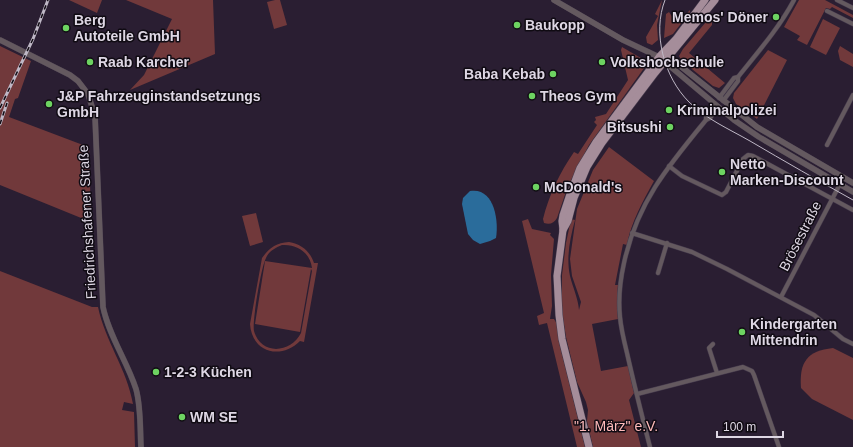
<svg xmlns="http://www.w3.org/2000/svg" width="853" height="447" font-family="Helvetica,sans-serif">
	<rect width="100%" height="100%" fill="#2a1e32"/>
	<!-- green -->
	<g fill="#71393b" fill-rule="evenodd">
		<polygon points="69,0 102,0 97,13"/>
		<polygon points="126,0 213,0 215,54 130,90 144,75 172,19"/>
		<polygon points="275,0 280,0 287,25 274,29 267,2"/>
		<polygon points="662,0 657,25 658,40 652,45 647,43 646,37 658,16 655,14"/>
		<polygon points="799,0 825,0 853,15 853,18 832,7 830,9 826,8 807,45 797,40 800,36 784,27"/>
		<polygon points="690,10 690,12 673,34 664,38 666,14 669,12 673,18 686,14"/>
		<polygon points="823,19 840,28 826,55 810,47"/>
		<polygon points="712,20 712,25 689,53 725,83 719,88 713,86 682,61 679,56 683,49 706,22"/>
		<polygon points="0,46 31,61 18,98 15,99 9,117 83,145 89,145 91,222 0,185"/>
		<polygon points="840,46 853,54 853,67 840,60 838,51"/>
		<path d="M622,47l24,14 1,3 -58,81 -21,41 -11,32c-3,5 -7,7 -13,5l-1,-4c6,-24 17,-47 31,-67l4,2 19,-29 -3,-3 2,-2 -1,-3 11,-3 22,-34 -7,-30z"/>
		<polygon points="768,50 787,60 757,119 736,104 733,98 734,93"/>
		<path d="M609,147l45,34c-11,20 -23,41 -27,64l-4,-1 -8,41h3l-1,19 1,15 -26,5 9,47 27,-5 6,27 -5,7 12,47h-48l-6,-26 1,-11 -2,-8 -9,-20 -11,-45 -4,-25v-37l4,-32 5,-24 4,1c-5,19 -9,37 -5,56 3,12 8,22 9,34l2,-8 -9,-26 -2,-17 7,-50 16,-39z"/>
		<polygon points="256,213 263,242 250,246 242,216"/>
		<polygon points="528,219 532,229 551,233 550,235 554,239 551,275 552,306 550,319 554,319 557,324 559,342 585,447 577,447 547,323 539,325 537,316 544,313 522,221"/>
		<path d="M289,242c12,2 21,9 25,21h4l-14,79 -4,-1c-19,19 -48,12 -50,-17l12,-66c7,-10 14,-15 27,-16zM282,245c16,-1 28,8 30,23l-47,-7 -10,63 45,8 11,-63 1,2 -11,62c-10,20 -40,23 -47,-2 -2,-9 7,-64 12,-73 3,-7 9,-10 16,-13z"/>
		<path d="M0,271l92,36h6c7,34 29,62 35,97l-9,-2 -2,8 12,2 1,35h-135z"/>
		<path d="M833,348l20,10v62l-41,-21 -11,-11c-2,-26 6,-37 32,-40z"/>
	</g>
	<!-- water -->
	<path fill="#2a6c9b" d="M470,191c24,-4 29,29 26,47l-6,3 -10,3 -7,-4 -5,-6 -6,-30 1,-6z"/>
	<g fill="none" stroke-linecap="round" stroke-linejoin="round">
		<!-- minor casing -->
		<g stroke="#473c4e" stroke-width="5">
			<g id="minor">
				<polyline points="837,0 853,8"/>
				<polyline points="827,11 853,24"/>
				<path d="M719,98l15,-20 4,-1c20,-25 41,-49 56,-77"/>
				<polyline points="723,101 738,81 738,77"/>
				<polyline points="706,120 706,116 715,104"/>
				<polyline points="827,145 853,95"/>
				<polyline points="669,166 682,176 722,195 726,192 743,159 748,155 753,156 853,210"/>
				<polyline points="632,233 692,252 727,269 814,315 843,339 853,344"/>
				<polyline points="658,273 667,243"/>
				<polyline points="781,297 840,184"/>
				<polyline points="713,344 709,348 717,373"/>
				<polyline points="637,394 743,367 752,371 754,375 779,447"/>
				<path d="M650,447c-8,-31 -16,-63 -23,-94 -3,-12 -6,-24 -7,-36 -2,-19 0,-36 4,-54 13,-60 44,-97 82,-143l4,-2 8,-11"/>
			</g>
		</g>
		<!-- tertiary casing -->
		<g stroke="#473c4e" stroke-width="6">
			<g id="tertiary">
				<polyline points="554,0 623,40 659,57 734,120 759,137 853,192"/>
				<path d="M0,40l70,35 8,6 10,13 7,22 8,191c6,29 24,54 33,82 5,18 4,39 5,58"/>
				<polyline points="665,57 669,57 757,127 853,183"/>
			</g>
		</g>
		<!-- primary casing -->
		<g stroke="#473c4e" stroke-width="8">
			<g id="primary">
				<polyline points="563,230 568,221 574,198 587,167 602,143 655,73 715,0"/>
				<polyline points="589,447 562,339 559,315 557,276 563,230 562,221 563,215 569,197 580,168 596,142 659,57 676,39 705,0"/>
			</g>
		</g>
		<!-- minor -->
		<use href="#minor" stroke="#64595f" stroke-width="4"/>
		<!-- tertiary -->
		<use href="#tertiary" stroke="#64595f" stroke-width="5.5"/>
		<!-- primary -->
		<use href="#primary" stroke="#a58d9a" stroke-width="7"/>
		<!-- tram -->
		<path stroke="#bfb8c6" stroke-width="1" d="M665,0c-13,33 -1,77 24,102 17,17 40,27 61,39 34,20 69,40 103,59"/>
		<!-- rail casing -->
		<g stroke="#bfb8c6" stroke-width="3">
			<g id="rail">
				<polyline points="0,108 33,39 48,0"/>
				<polyline points="0,124 7,103"/>
			</g>
		</g>
		<!-- rail -->
		<use href="#rail" stroke="#100b13" stroke-width="1.5" stroke-dasharray="4.5" stroke-linecap="butt"/>
	</g>
	<!-- markers -->
	<g fill="#6dd361" stroke="#100b13" stroke-width="1.5">
		<circle cx="776" cy="17" r="4"/>
		<circle cx="517" cy="25" r="4"/>
		<circle cx="66" cy="28" r="4"/>
		<circle cx="90" cy="62" r="4"/>
		<circle cx="602" cy="62" r="4"/>
		<circle cx="553" cy="74" r="4"/>
		<circle cx="532" cy="96" r="4"/>
		<circle cx="49" cy="104" r="4"/>
		<circle cx="669" cy="110" r="4"/>
		<circle cx="670" cy="127" r="4"/>
		<circle cx="722" cy="172" r="4"/>
		<circle cx="536" cy="187" r="4"/>
		<circle cx="742" cy="332" r="4"/>
		<circle cx="156" cy="372" r="4"/>
		<circle cx="182" cy="417" r="4"/>
	</g>
	<g text-anchor="middle" stroke-width="3" stroke-linejoin="round" paint-order="stroke">
		<!-- poi labels -->
		<g font-size="14" font-weight="bold" fill="#ded7e4" stroke="#100b13" text-anchor="start">
			<text x="768" y="22" text-anchor="end">Memos' Döner</text>
			<text x="74" y="25">Berg<tspan x="74" dy="16">Autoteile GmbH</tspan></text>
			<text x="525" y="30">Baukopp</text>
			<text x="98" y="67">Raab Karcher</text>
			<text x="610" y="67">Volkshochschule</text>
			<text x="545" y="79" text-anchor="end">Baba Kebab</text>
			<text x="57" y="101">J&amp;P Fahrzeuginstandsetzungs<tspan x="57" dy="16">GmbH</tspan></text>
			<text x="540" y="101">Theos Gym</text>
			<text x="677" y="115">Kriminalpolizei</text>
			<text x="662" y="132" text-anchor="end">Bitsushi</text>
			<text x="730" y="169">Netto<tspan x="730" dy="16">Marken-Discount</tspan></text>
			<text x="544" y="192">McDonald's</text>
			<text x="750" y="329">Kindergarten<tspan x="750" dy="16">Mittendrin</tspan></text>
			<text x="164" y="377">1-2-3 Küchen</text>
			<text x="190" y="422">WM SE</text>
		</g>
		<!-- street labels -->
		<g font-size="14" fill="#ded7e4" stroke="#100b13">
			<text transform="translate(87 222) rotate(-93)" y="5">Friedrichshafener Straße</text>
			<text transform="translate(800 236) rotate(-63)" y="5">Brösestraße</text>
		</g>
		<!-- park labels -->
		<g font-size="14" fill="#febaba" stroke="#100b13">
			<text x="616" y="431">"1. März" e.V.</text>
		</g>
	</g>
	<!-- scale -->
	<path d="M717 431v6h66v-6" fill="none" stroke="#ded7e4" stroke-width="2"/>
	<text x="723" y="431" font-size="12" fill="#ded7e4" stroke="#100b13" stroke-width="3" paint-order="stroke">100 m</text>
</svg>
